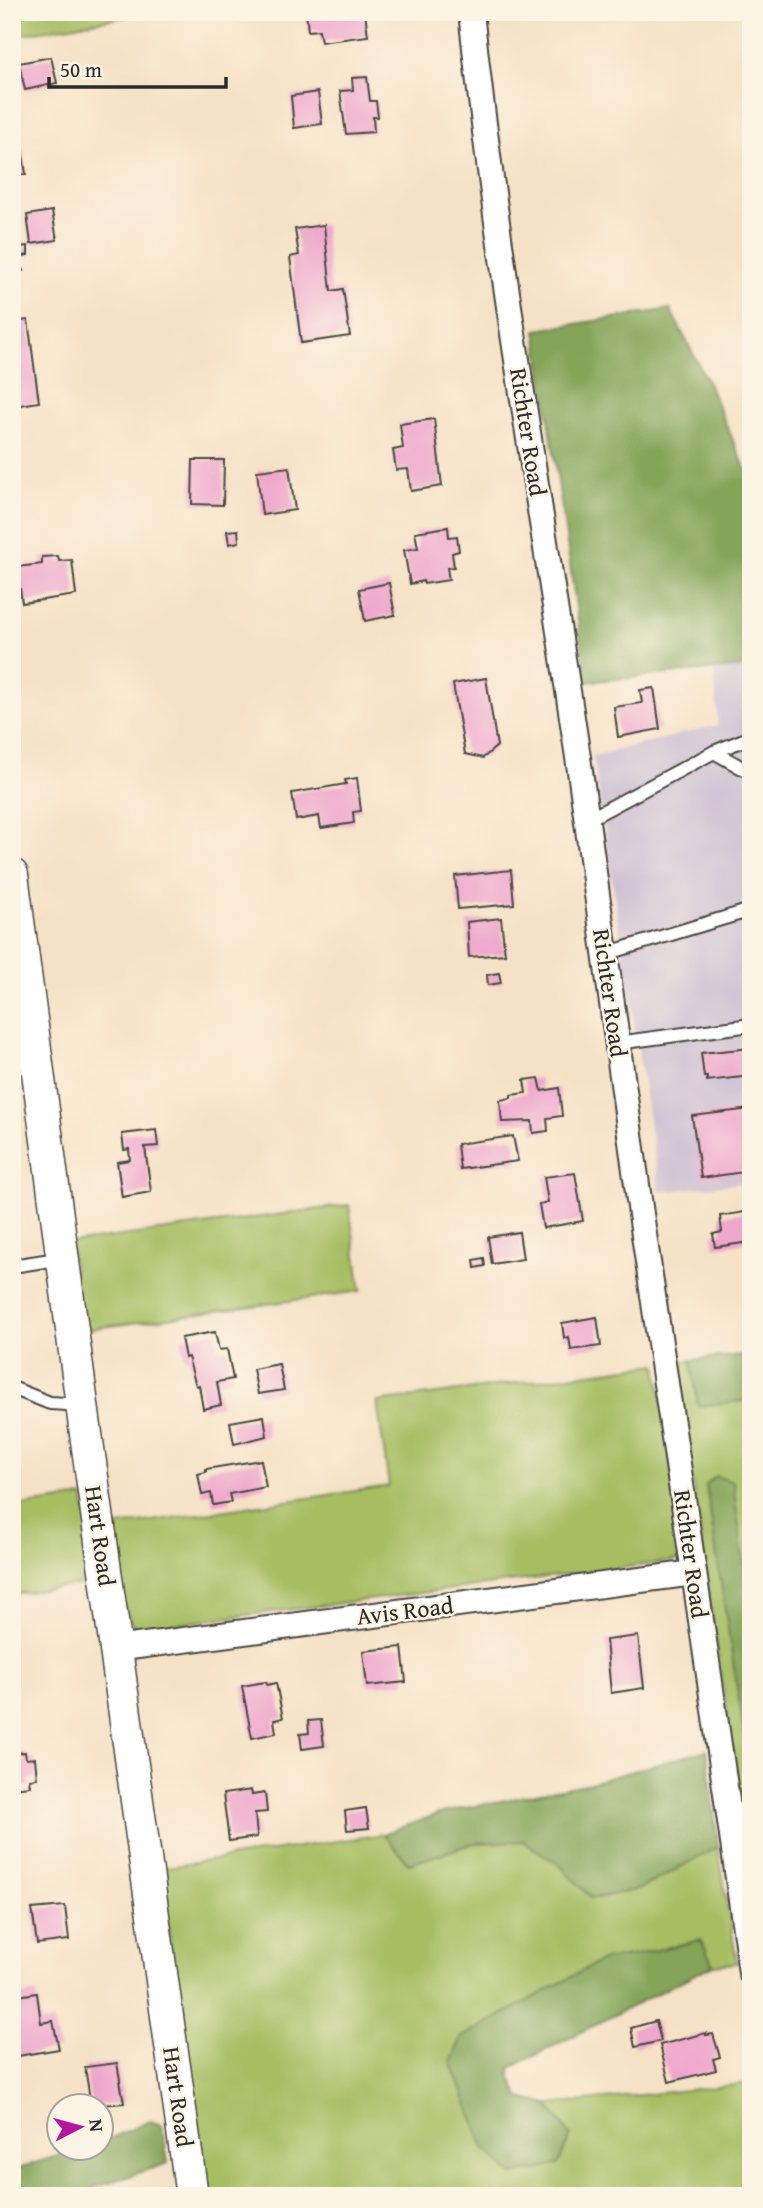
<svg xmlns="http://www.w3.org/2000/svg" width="763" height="2208" font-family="'Gentium Book Plus',serif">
	<rect width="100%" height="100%" fill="#fcf5e5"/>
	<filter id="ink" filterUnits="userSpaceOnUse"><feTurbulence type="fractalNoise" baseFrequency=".0143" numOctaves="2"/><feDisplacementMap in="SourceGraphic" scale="14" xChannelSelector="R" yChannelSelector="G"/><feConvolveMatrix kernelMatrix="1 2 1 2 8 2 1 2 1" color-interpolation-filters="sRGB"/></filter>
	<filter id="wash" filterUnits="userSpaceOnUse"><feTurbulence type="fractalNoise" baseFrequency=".00686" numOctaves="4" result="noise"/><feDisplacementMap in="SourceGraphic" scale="28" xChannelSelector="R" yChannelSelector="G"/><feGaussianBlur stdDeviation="1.57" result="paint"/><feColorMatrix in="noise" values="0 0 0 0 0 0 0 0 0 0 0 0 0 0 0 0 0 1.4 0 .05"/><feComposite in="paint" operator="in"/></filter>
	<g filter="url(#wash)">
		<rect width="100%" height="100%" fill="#f5e1c5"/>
		<!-- industrial -->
		<polygon fill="#ccbed3" points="751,666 751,1182 660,1192 593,756 718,725 714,669"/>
		<!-- green -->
		<g fill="#a6bd62" stroke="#687446" stroke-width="2">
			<polygon points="12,12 152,12 12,36"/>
			<polygon points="349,1205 361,1291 82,1330 70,1243"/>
			<polygon points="691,1360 699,1406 751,1400 751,1620 706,1485 751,1779 751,1870 674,1362"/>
			<polygon points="657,1364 683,1560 135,1629 123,1605 111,1527 389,1486 377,1402"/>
			<polygon points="84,1497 95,1583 12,1594 12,1507"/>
			<polygon points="383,1834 409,1864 474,1843 523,1841 561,1866 592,1899 639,1889 718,1847 737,1963 713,1965 700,1940 636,1955 602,1960 451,2061 571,2136 548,2105 751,2083 751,2196 206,2196 160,1868"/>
		</g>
		<!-- forest -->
		<g fill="#84a458" stroke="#586842" stroke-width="2">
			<polygon points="670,309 706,379 751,481 751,666 587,682 536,330"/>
			<polygon points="751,1354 751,1400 698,1406 691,1360"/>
			<polygon points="716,1476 733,1482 751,1620 751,1779 706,1485"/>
			<polygon points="707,1750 718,1847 639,1889 592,1899 561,1866 523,1841 474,1843 409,1864 383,1834 441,1813 590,1783"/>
			<polygon points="701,1940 713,1965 510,2068 511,2078 520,2098 548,2105 571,2136 558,2165 513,2175 484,2148 451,2061 462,2037 602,1960 636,1955"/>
			<polygon points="150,2121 162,2125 168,2163 69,2196 12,2196 12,2170 80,2149 102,2148 102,2142"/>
		</g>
		<g id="blocks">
			<!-- building -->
			<g fill="#eea6cc">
				<polygon points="306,12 365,12 368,36 321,42 319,30 308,31"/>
				<polygon points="51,57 57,83 25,90 19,63"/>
				<polygon points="367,77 370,101 376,101 378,117 373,117 374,132 346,134 340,91 353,90 352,78"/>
				<polygon points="318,92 322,124 294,128 291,96"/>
				<polygon points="22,149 26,174 12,176 12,151"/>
				<polygon points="52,211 57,240 31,244 27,215"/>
				<polygon points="324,225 331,291 343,289 350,336 301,343 290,257 299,255 295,229"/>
				<polygon points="12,244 19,244 20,247 28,246 28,255 20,257 23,271 12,273"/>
				<polygon points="28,320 39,402 14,406 12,322"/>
				<polygon points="434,419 442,486 411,491 408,469 396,470 393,450 403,448 400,424"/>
				<polygon points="193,460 224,460 223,505 192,504"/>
				<polygon points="289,467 295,510 262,515 257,471"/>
				<polygon points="448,527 449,537 457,536 459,551 452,553 454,567 447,568 449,580 424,584 423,581 410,584 404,550 418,548 415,532"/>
				<polygon points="238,530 239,542 229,544 227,531"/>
				<polygon points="58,556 59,561 72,560 76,595 22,603 17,567 42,564 42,557"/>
				<polygon points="389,583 395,615 365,621 359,589"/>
				<polygon points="486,678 497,746 483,758 465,754 453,684"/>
				<polygon points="654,688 660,729 618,737 614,707 642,703 640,690"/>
				<polygon points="357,778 361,811 353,812 354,823 321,828 319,816 296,820 292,793 346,784 345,780"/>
				<polygon points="511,870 514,904 458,909 455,876"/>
				<polygon points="501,918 505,954 469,957 467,922"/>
				<polygon points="499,973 501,983 488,985 487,975"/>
				<polygon points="751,1048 751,1076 707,1081 707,1077 704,1077 701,1053"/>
				<polygon points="539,1078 542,1091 559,1088 562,1116 547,1118 548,1131 533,1133 532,1121 502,1122 500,1100 511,1098 511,1095 526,1093 524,1080"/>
				<polygon points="751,1109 751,1171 701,1178 692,1116"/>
				<polygon points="156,1130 158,1146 145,1147 151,1192 122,1197 117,1162 130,1160 129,1149 124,1150 122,1134"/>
				<polygon points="513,1136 518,1161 460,1169 457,1144"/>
				<polygon points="575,1173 583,1221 543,1228 539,1204 548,1202 544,1177"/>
				<polygon points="751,1211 751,1242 715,1247 713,1234 722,1232 720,1216"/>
				<polygon points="519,1232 523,1259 492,1264 488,1237"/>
				<polygon points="484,1258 485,1266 475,1268 474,1260"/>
				<polygon points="597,1317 601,1346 571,1350 569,1337 564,1338 562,1323"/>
				<polygon points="215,1332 219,1350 227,1349 233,1379 217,1382 221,1405 203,1409 199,1385 196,1386 188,1357 185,1358 181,1338"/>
				<polygon points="279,1364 284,1390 258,1394 253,1369"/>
				<polygon points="264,1416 267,1436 234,1444 230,1422"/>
				<polygon points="261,1460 266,1487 229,1494 231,1502 213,1505 211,1493 202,1495 198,1474 206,1472 206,1469"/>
				<polygon points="638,1636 644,1688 611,1693 606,1640"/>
				<polygon points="402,1647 406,1682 367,1686 363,1651"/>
				<polygon points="266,1682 267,1685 276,1683 283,1718 274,1720 276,1733 252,1738 242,1686"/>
				<polygon points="321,1720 324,1746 302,1749 300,1734 309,1733 308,1721"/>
				<polygon points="25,1752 26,1759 35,1758 37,1778 29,1779 30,1786 12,1788 12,1754"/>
				<polygon points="251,1790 252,1795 265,1793 267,1812 255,1813 257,1837 229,1841 223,1794"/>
				<polygon points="366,1808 369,1828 347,1830 345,1811"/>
				<polygon points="65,1906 69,1940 37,1944 32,1909"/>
				<polygon points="37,1993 41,2023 53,2021 59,2049 12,2057 12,1997"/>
				<polygon points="656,2021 661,2041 635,2047 631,2028"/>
				<polygon points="706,2033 706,2035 713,2034 720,2057 713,2059 716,2070 669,2082 660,2045"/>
				<polygon points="117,2063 124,2103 91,2106 85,2067"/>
			</g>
		</g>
	</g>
	<g filter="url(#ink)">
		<use href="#blocks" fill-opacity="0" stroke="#494642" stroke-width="2"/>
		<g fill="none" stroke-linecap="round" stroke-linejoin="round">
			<!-- service casing -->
			<g stroke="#494642" stroke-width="16">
				<g id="service">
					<polyline points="714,752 751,773"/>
					<polyline points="587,820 714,752 751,737"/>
					<polyline points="605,954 751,910"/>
					<polyline points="617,1043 751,1025"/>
					<polyline points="12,1266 64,1258"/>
					<polyline points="12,1388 50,1403 82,1405"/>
				</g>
			</g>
			<!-- minor casing -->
			<g stroke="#494642" stroke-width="28">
				<g id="minor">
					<path d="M471,12c27,254 72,506 109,759 21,147 40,296 61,443 37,253 76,506 110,759"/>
					<polyline points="115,1649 694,1573"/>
				</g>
			</g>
			<!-- tertiary casing -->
			<g stroke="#494642" stroke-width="35">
				<polyline id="tertiary" points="12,875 82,1405 192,2196"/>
			</g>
			<!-- service -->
			<use href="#service" stroke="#fff" stroke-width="12"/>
			<!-- minor -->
			<use href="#minor" stroke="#fff" stroke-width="24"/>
			<!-- tertiary -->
			<use href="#tertiary" stroke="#fff" stroke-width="32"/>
		</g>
	</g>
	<g text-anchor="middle" stroke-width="5" stroke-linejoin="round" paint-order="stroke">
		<!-- street labels -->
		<g font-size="24" fill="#2b2b2b" stroke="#fcf5e5">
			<text transform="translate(528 432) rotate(81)" y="8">Richter Road</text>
			<text transform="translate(610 993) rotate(82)" y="8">Richter Road</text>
			<text transform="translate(100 1536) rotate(82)" y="8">Hart Road</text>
			<text transform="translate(691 1554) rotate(82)" y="8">Richter Road</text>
			<text transform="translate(405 1611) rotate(-7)" y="8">Avis Road</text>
			<text transform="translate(178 2097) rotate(82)" y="8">Hart Road</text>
		</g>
	</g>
	<!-- margin -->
	<rect width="763" height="2208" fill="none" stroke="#fcf5e5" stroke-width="42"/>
	<!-- north arrow -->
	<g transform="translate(80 2127) rotate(84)"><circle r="33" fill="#fcf5e5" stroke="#a8a49b" stroke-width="2"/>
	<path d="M0-5L12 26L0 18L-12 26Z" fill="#b5179e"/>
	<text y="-10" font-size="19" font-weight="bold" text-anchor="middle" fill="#2b2b2b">N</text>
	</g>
	<!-- scale -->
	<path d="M49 77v10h177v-10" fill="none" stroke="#2b2b2b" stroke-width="3.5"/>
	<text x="60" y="77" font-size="21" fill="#2b2b2b" stroke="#fcf5e5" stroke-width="5" paint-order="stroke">50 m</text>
</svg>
